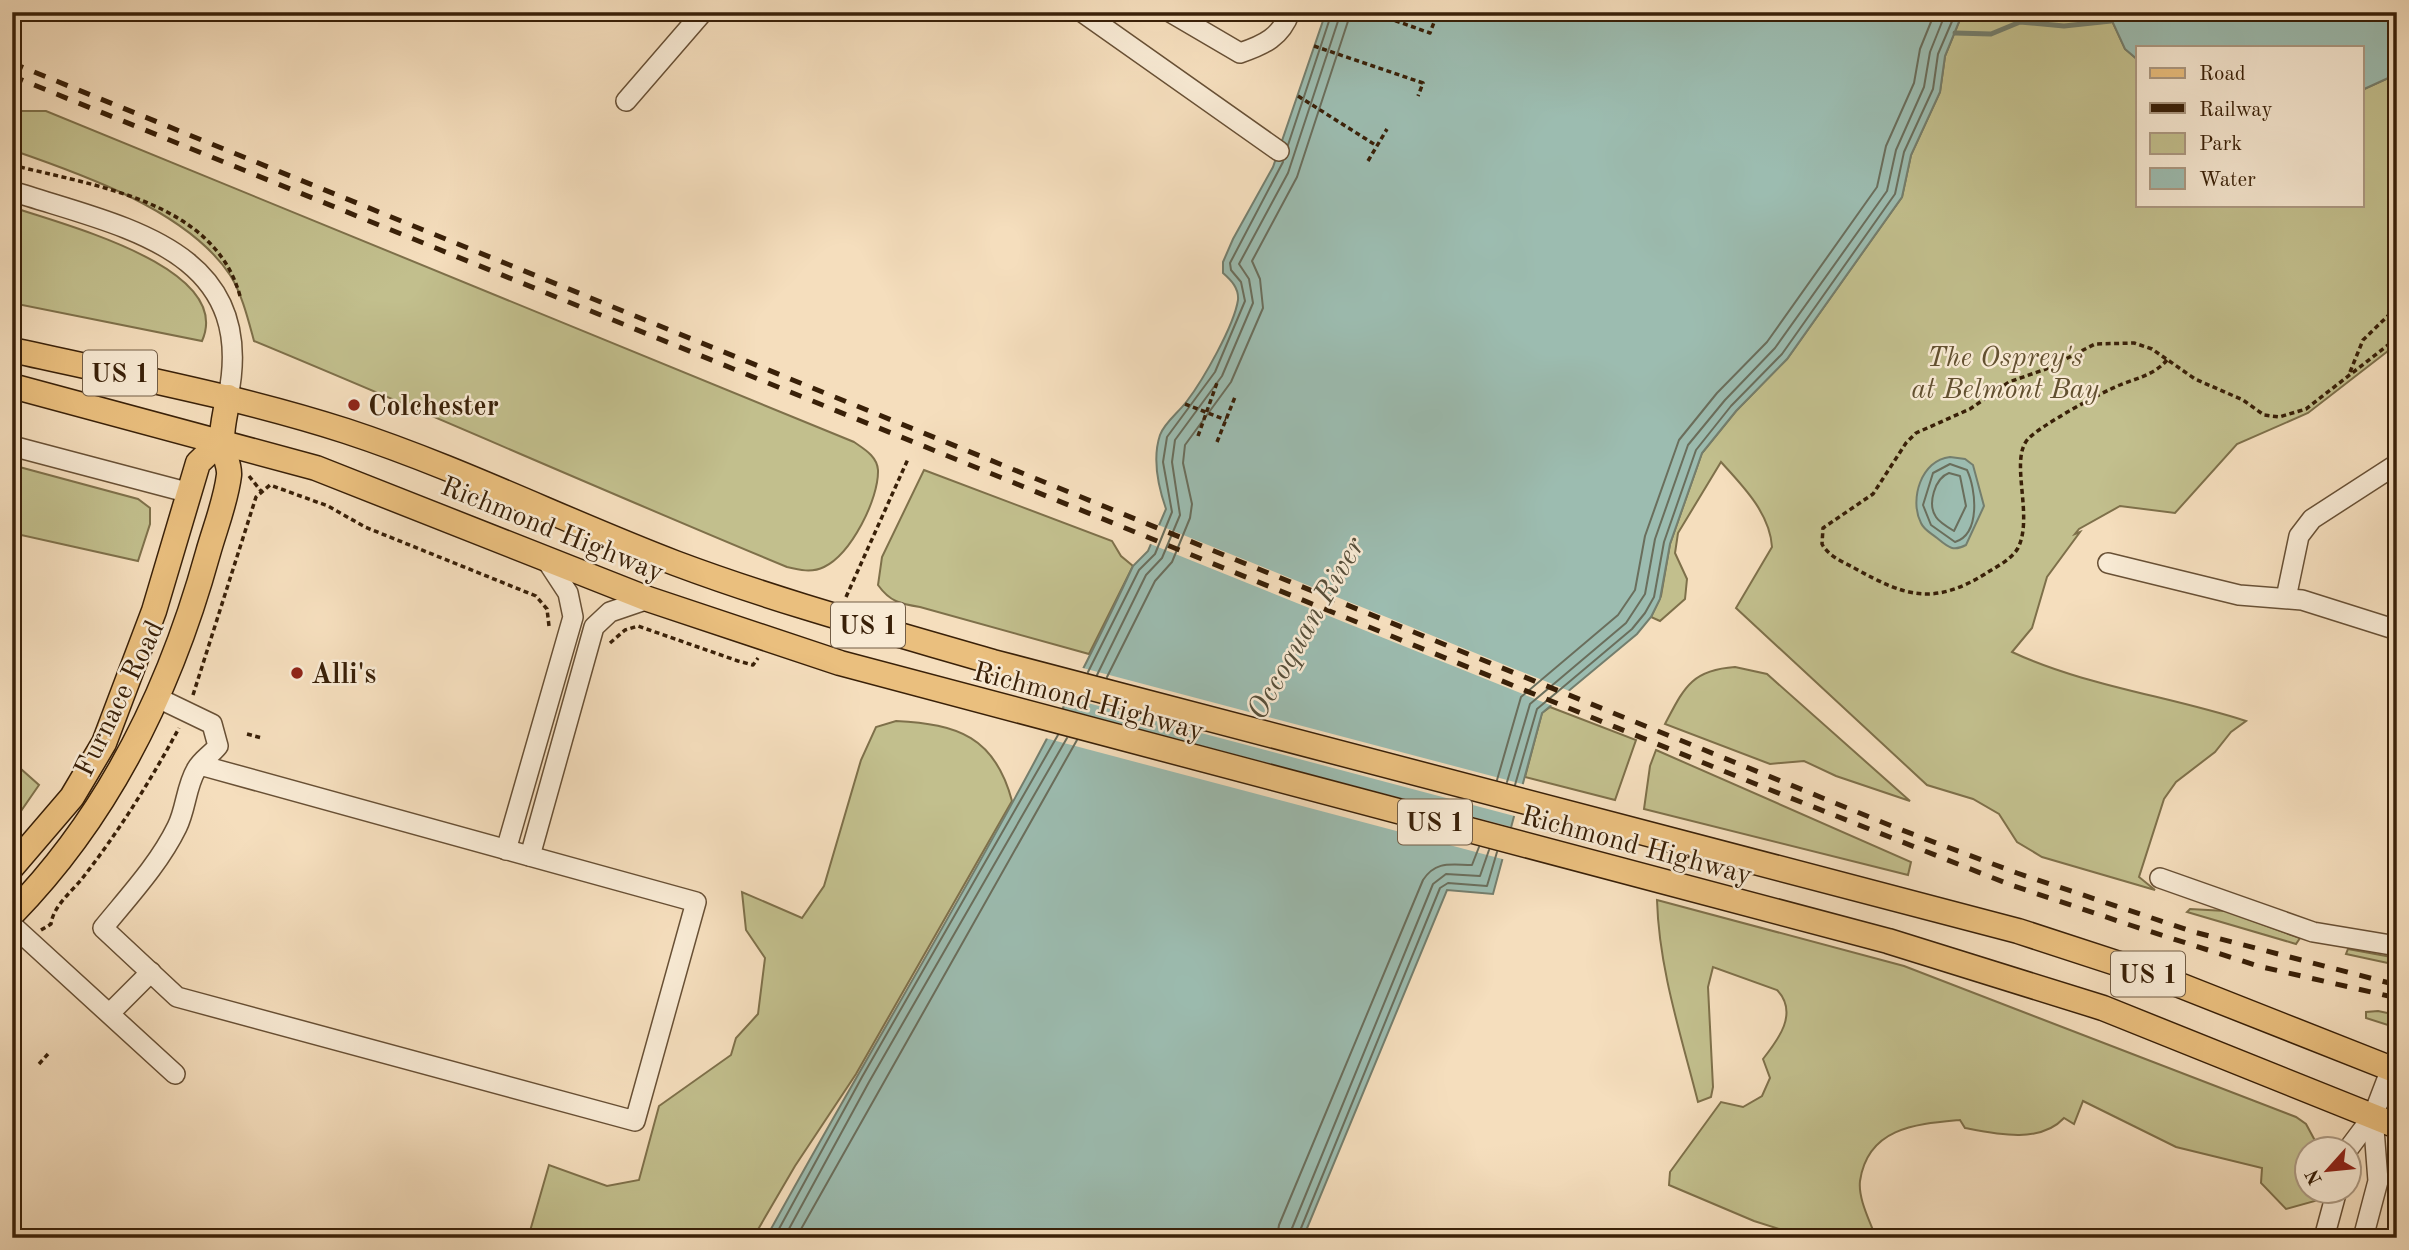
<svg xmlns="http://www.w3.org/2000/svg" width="2409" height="1250" font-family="'Old Standard TT',serif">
	<rect width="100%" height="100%" fill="#f5debd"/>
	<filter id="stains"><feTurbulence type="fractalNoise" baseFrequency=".00286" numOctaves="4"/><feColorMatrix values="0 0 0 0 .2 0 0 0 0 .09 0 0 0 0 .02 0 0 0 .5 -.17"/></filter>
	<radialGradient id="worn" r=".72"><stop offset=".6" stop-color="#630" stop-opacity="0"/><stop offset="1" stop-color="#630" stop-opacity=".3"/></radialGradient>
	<!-- green -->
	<g fill="#c2bf8d" stroke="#7e704a" stroke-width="2">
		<path d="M1963,12h145l17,37 13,11v145h224v-115l35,-16v270l-89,69 -71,31 -62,69 -55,-7 -41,23 -4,5 5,-2 -33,45 -15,51 -20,24c73,34 157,44 234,69l-15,11 -16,20 -39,30 -12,17 -25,78 16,13 -113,-33 -25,-15 -18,-28 -26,-15 -46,-14 -191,-177 36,-61c-2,-34 -30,-62 -51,-85l-43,71 -3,20 12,26 -2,20 -25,22 -9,-4 10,-21 9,-52 32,-91 34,-42 51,-52 115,-162 9,-42 29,-63 5,-36z"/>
		<path d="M12,111h34l808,331c10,7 23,14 24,28 1,29 -27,84 -54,97 -12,6 -25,3 -37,0 -179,-74 -354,-152 -533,-226 -6,-22 -12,-47 -24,-66 -42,-64 -148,-101 -218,-125z"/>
		<path d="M12,207c48,17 223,60 190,134l-190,-38z"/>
		<polygon points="12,465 138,499 150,508 150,524 138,561 12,533"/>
		<path d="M924,470l188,71 9,15 12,10 -44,88 -169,-47c-19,-3 -30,-5 -42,-22l4,-28z"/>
		<path d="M1735,667l32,7 143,127 -74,-25 -32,-15 -34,3 -105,-40c19,-36 26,-54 70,-57z"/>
		<polygon points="1550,707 1636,740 1615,800 1525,777 1542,713"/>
		<path d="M896,721c62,3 99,16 116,80l-156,273 -61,92 -42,72h-225l21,-73 58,21 32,-6 20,-74 72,-51 5,-17 22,-24 7,-56 -19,-28 -4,-38 60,26 22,-32 37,-126 15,-33z"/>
		<polygon points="1656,750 1911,862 1908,875 1644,809 1650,766"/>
		<polygon points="12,761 39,785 12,824"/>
		<path d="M1657,900l247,66 392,151 10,7 13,24h-11v42l13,1 -6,10 -29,8 -25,-26 1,-15 -86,-21 -93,-46 -9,23 -10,-6c-24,26 -68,16 -99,10l-5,-8c-43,4 -92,7 -100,61 -2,18 10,40 16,57h-68l-54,-17 -85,-36 1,-13 51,-70 22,5 19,-11 8,-18 -7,-19c15,-19 36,-46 14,-69l-64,-23 -5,20 5,100 -2,10 -13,5c-17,-67 -39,-133 -41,-202z"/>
		<polygon points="2190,909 2226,911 2300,938 2296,944 2187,912"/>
		<polygon points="2348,949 2397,958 2397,965 2346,954"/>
		<polygon points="2378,1011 2397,1015 2397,1028 2366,1018 2366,1012"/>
	</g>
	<!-- water -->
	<g fill="#9cbcb0" stroke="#747e6d" stroke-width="2">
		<path d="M1326,12h637l-18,44 -5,36 -29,63 -9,42 -115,162 -51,52 -34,42 -32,91 -10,55 -9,18 -14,17 -95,79 -49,181 -46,-4 -144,348h-537c123,-224 260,-441 367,-672l15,-15 18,-42c-8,-23 -14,-50 -6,-74 4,-12 19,-23 27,-34 16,-21 47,-75 51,-101 1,-12 -7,-20 -15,-27v-11l10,-23 40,-72z"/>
		<polygon points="2108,12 2397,12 2397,74 2362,90 2362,47 2138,47 2138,60 2125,49"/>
		<path d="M1950,457l15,2 8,6 11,41 -18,39c-13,7 -18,2 -29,-7 -6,-5 -13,-8 -16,-15 -12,-23 0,-63 29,-66z"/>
	</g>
	<!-- pier -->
	<g fill="#f5debd">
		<polygon points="1156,524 1572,692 1555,707 1148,543"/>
		<polygon points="1079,667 1526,785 1518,817 1065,697"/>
		<polygon points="1060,708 1515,828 1506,860 1045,738"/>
	</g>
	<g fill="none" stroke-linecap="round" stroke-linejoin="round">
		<!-- shore -->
		<g stroke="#6a6e5c" stroke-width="2">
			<polyline points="1288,145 1332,12"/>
			<path d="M1950,464l17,6c9,19 14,64 -12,72l-24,-17 -8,-20 10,-32z"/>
			<path d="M1949,473l11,3 6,30 -12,25c-5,-3 -15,-9 -18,-14 -9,-13 -1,-39 13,-44z"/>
			<polyline points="1088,672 1139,570 1155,554 1172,512 1163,462 1167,437 1215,372 1245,301 1241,282 1231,270 1230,263 1283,162"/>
			<polyline points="1097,675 1146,575 1162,558 1180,515 1172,462 1175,440 1222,376 1253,303 1249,279 1239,264 1288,173 1341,12"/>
			<polyline points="1107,677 1155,581 1172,562 1190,518 1192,504 1183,463 1185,445 1231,382 1263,308 1260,279 1252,261 1297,177 1351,12"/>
			<polyline points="1497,780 1521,697 1618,615 1635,590 1645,536 1679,440 1717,393 1767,342 1877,187 1886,146 1914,83 1920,49 1935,12"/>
			<polyline points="1507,782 1530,704 1626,623 1645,594 1655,539 1688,445 1725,400 1775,348 1887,191 1896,150 1924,87 1930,52 1946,12"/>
			<polyline points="1515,785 1537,709 1632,629 1645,613 1654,597 1664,542 1696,450 1731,406 1782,354 1895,194 1904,152 1933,89 1938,54 1956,12"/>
			<polyline points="774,1238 862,1077 1058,735"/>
			<polyline points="784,1238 869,1082 1067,738"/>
			<polyline points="796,1238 1077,740"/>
			<path d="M1277,1238l2,-13 144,-345c13,-20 29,-15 49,-15l7,-18"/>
			<polyline points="1288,1238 1433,884 1446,874 1480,876 1489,850"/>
			<polyline points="1297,1238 1440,888 1448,883 1487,886 1497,852"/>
		</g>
		<!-- stream -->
		<polyline stroke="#747e6d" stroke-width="5" points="1955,33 1991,34 2020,22 2064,26 2111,21"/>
		<!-- minor casing -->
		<g stroke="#685035" stroke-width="22">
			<g id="minor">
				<polyline points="1082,12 1279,151"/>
				<path d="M1170,12l70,41c24,-8 41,-16 50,-41"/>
				<polyline points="626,101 703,12"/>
				<path d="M12,191c108,36 247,56 216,206"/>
				<polyline points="12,446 190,493"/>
				<polyline points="2108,563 2239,595 2302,600 2397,630"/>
				<polyline points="2286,598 2299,536 2312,519 2397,464"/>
				<path d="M158,698l54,26 6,22c-7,9 -17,14 -22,24 -10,17 -10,39 -19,57 -18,37 -48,69 -74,101l74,69 458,124 61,-219 -496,-137"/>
				<polyline points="506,850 573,617 568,593 545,558"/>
				<polyline points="530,856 594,627 610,612 648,599"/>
				<polyline points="2160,878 2313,932 2397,946"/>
				<polyline points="12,925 175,1074"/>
				<polyline points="110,1013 151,972"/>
				<polyline points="2349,1148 2373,1116 2391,1069"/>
				<polyline points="2324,1238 2337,1190"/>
				<polyline points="2363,1238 2378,1181 2373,1116"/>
			</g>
		</g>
		<!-- major casing -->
		<g stroke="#392008" stroke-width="27">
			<g id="major">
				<path d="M12,350c112,25 225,46 334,81 113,37 219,90 329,132 104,39 212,68 318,99l1025,269 141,46 238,94"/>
				<polyline points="12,386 316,468 648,599 840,663 1888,941 2103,1008 2397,1126"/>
				<polyline points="12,867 72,797 104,743 154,611 198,463 221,441"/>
				<path d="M12,914c99,-101 159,-227 196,-361 7,-25 18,-52 21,-78 1,-12 -8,-24 -7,-36 0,-14 4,-28 6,-42"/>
			</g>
		</g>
		<!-- path -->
		<g stroke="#392008" stroke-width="3.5" stroke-dasharray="5 3.5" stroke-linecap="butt">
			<polyline points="1371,12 1430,33 1436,17"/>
			<polyline points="1314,46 1423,83 1418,96"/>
			<polyline points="1298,96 1377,146"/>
			<polyline points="12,104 16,106"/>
			<polyline points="1368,161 1387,129"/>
			<path d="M12,165c83,21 202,36 228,131"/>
			<path d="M2167,360c-13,15 -30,18 -47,25 -18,7 -79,40 -92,54 -19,21 6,77 -10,109 -7,12 -22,19 -33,26 -52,32 -80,22 -129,-5 -12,-7 -27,-12 -34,-25l1,-16 50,-34 33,-51 10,-10 54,-24 39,-27 37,-13 49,-25 39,-1 18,6 43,30 48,21 21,15 15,2 27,-8 91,-71"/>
			<polyline points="2350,372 2363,340 2397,307"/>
			<polyline points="1185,404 1226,420"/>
			<polyline points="1198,436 1218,380"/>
			<polyline points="1217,442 1235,397"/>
			<polyline points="249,476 261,491"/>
			<polyline points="846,597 908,459"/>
			<polyline points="610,643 625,630 638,626 738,661 753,665 758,658"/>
			<polyline points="193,695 256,497 270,485 328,506 365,527 536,596 547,609 549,626"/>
			<polyline points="247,734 262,738"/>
			<path d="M41,930l10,-6c2,-17 19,-31 30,-44 37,-47 70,-100 98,-152"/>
			<polyline points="12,967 16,967 19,958"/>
			<polyline points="39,1064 48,1054"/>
		</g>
		<!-- minor -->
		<use href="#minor" stroke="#f8ead4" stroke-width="19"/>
		<!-- major -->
		<use href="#major" stroke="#eabf7e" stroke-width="24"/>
		<!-- rail -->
		<g stroke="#392008" stroke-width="5" stroke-dasharray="12 12" stroke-linecap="butt">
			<polyline points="12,63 1899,829 2017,873 2194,932 2397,985"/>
			<polyline points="12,76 1768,789 2011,885 2130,925 2258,966 2397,998"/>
		</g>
	</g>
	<!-- markers -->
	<g fill="#8f2418" stroke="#f8ead4" stroke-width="2.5">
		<circle cx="354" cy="405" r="7"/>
		<circle cx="297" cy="673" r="7"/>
	</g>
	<g text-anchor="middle" stroke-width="5" stroke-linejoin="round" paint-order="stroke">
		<!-- shield labels -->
		<g fill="#f8ead4" stroke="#725d45" stroke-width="2">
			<rect x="83" y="350.5" width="74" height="45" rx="5"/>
			<rect x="831" y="602.5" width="74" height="45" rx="5"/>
			<rect x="1398" y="799.5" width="74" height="45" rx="5"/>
			<rect x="2111" y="951.5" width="74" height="45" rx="5"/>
		</g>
		<g font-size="26" font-weight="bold" fill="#392008">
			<text x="120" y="382">US 1</text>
			<text x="868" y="634">US 1</text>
			<text x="1435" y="831">US 1</text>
			<text x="2148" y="983">US 1</text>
		</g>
		<!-- park labels -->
		<g font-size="28" font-style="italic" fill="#625030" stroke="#f8ead4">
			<text x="2005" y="366">The Osprey's<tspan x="2005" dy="32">at Belmont Bay</tspan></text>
		</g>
		<!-- poi labels -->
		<g font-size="28" font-weight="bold" fill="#392008" stroke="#f8ead4" text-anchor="start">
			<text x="368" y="415">Colchester</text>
			<text x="311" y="683">Alli's</text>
		</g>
		<!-- street labels -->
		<g font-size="28" fill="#392008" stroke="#f8ead4">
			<text transform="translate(553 528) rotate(22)" y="10">Richmond Highway</text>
			<text transform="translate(118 698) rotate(-64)" y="10">Furnace Road</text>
			<text transform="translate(1089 700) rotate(15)" y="10">Richmond Highway</text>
			<text transform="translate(1637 844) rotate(15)" y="10">Richmond Highway</text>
		</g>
		<!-- water labels -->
		<g font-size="30" font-style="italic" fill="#574f3a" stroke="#f8ead4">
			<text transform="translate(1305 628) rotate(-60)" y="10">Occoquan River</text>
		</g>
	</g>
	<!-- margin -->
	<rect width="2409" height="1250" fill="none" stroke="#f5debd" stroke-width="42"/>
	<rect x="14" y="14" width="2381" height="1222" fill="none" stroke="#392008" stroke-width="3.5"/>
	<rect x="21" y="21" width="2367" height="1208" fill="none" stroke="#392008" stroke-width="2"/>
	<!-- legend -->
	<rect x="2136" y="46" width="228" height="161" fill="#f8ead4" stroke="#ac9982" stroke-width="2"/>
	<rect x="2150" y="68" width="35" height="10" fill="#eabf7e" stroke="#ac9982" stroke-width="2"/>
	<text x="2199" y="80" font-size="21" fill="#392008">Road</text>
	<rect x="2150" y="103" width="35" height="10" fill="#392008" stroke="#ac9982" stroke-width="2"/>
	<text x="2199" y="116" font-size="21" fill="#392008">Railway</text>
	<rect x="2150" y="133" width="35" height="21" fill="#c2bf8d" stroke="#ac9982" stroke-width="2"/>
	<text x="2199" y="150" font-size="21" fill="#392008">Park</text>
	<rect x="2150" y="168" width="35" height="21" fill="#9cbcb0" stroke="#ac9982" stroke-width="2"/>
	<text x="2199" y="186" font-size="21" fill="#392008">Water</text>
	<!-- north arrow -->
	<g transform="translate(2328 1170) rotate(243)"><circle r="33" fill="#f8ead4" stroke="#ac9982" stroke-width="2"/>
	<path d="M0-5L12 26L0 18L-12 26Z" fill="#8f2418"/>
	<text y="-10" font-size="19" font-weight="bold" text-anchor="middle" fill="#392008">N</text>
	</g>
	<rect width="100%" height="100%" filter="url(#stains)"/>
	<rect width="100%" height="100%" fill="url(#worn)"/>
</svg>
